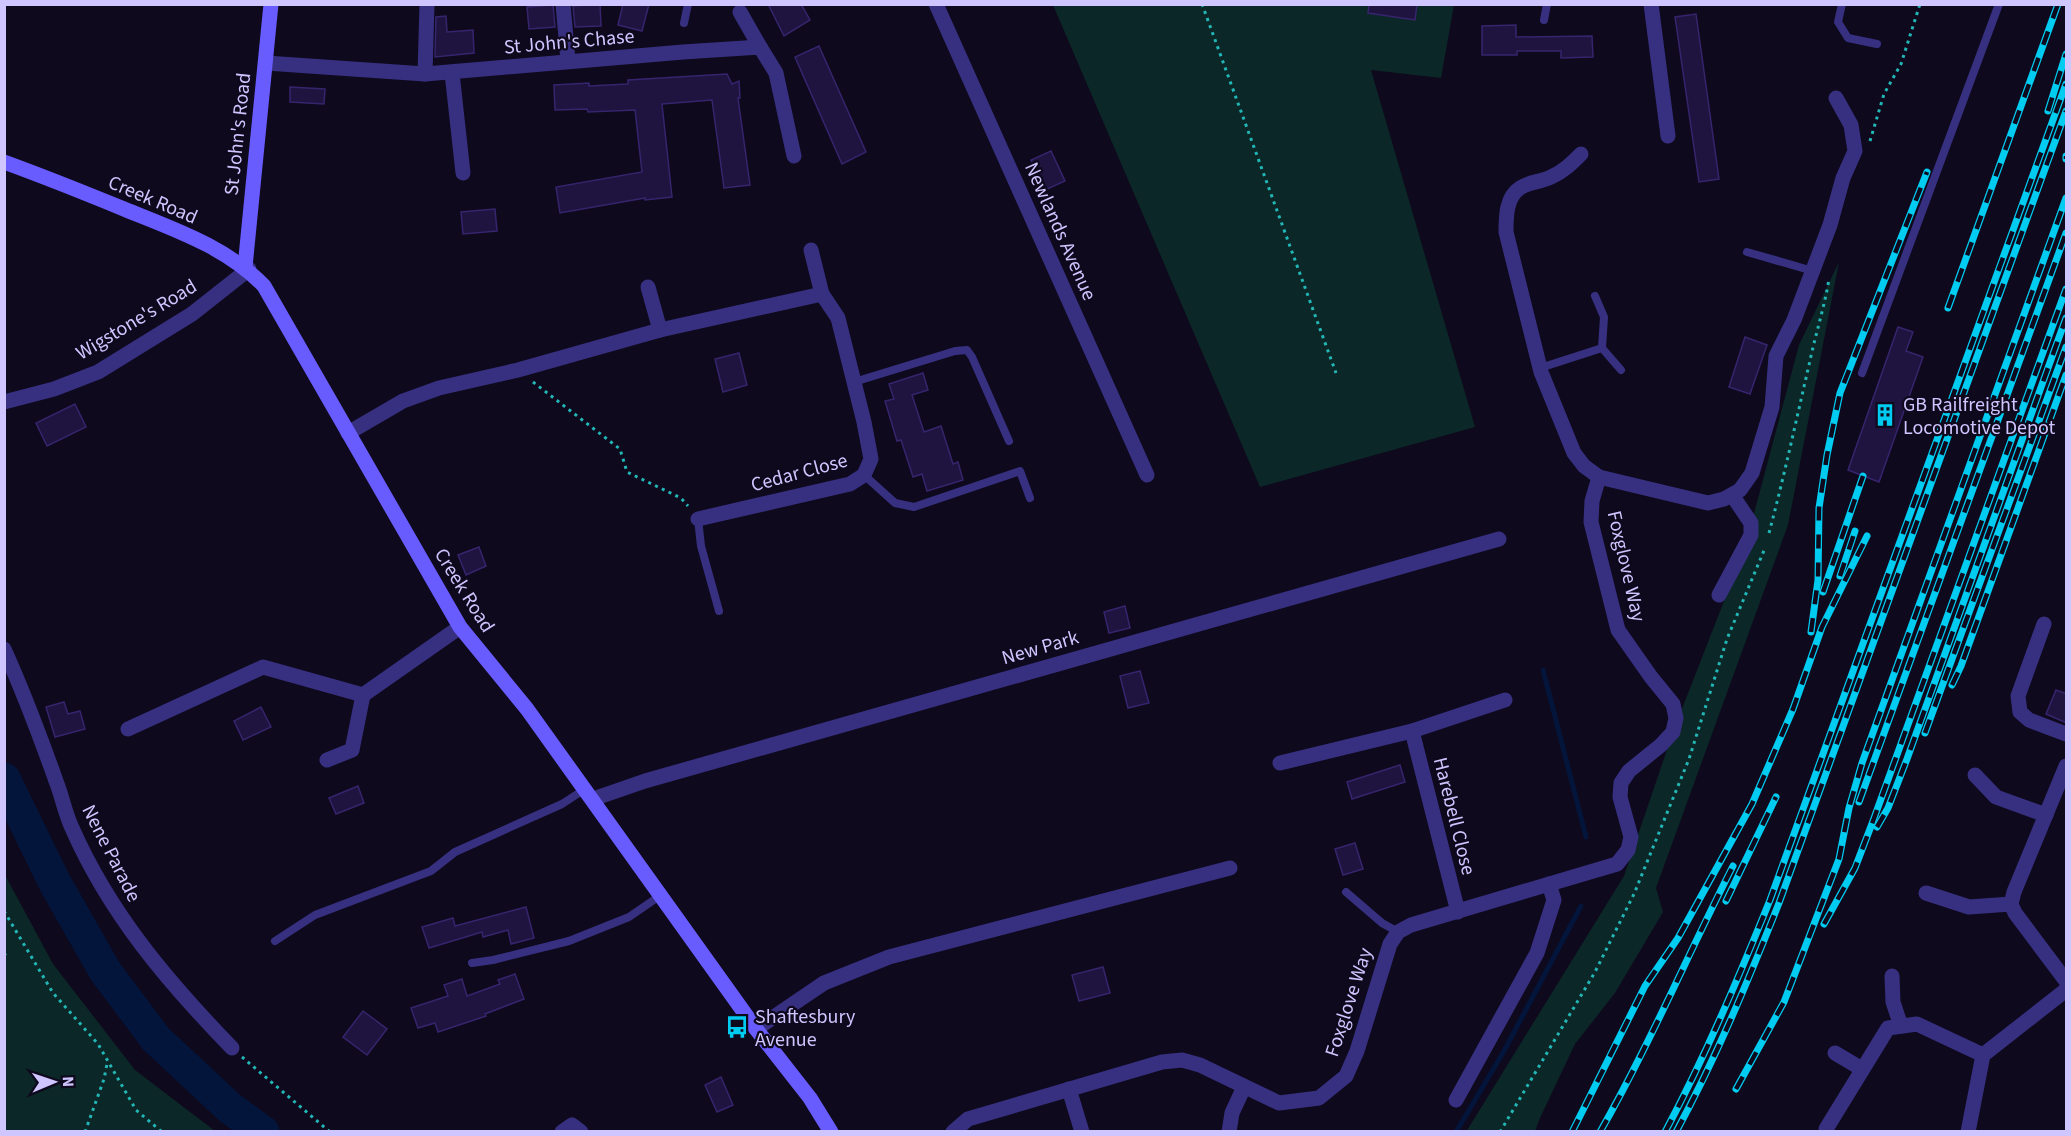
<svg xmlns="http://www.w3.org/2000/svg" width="2071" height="1136" font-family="'Source Sans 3',sans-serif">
	<rect width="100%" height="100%" fill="#0e091d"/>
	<!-- green -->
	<g fill="#0c2727">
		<polygon points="1053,5 1454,5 1441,78 1371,70 1475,427 1260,487"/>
		<polygon points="1839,262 1788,525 1656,888 1663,912 1615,993 1575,1044 1540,1118 1535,1131 1466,1132 1624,876 1673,732 1745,547 1799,345"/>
		<polygon points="5,875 53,964 135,1070 215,1131 5,1131"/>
	</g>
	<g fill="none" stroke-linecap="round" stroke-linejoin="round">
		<!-- stream -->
		<g stroke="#04153b" stroke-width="5">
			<polyline points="1543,670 1586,837"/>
			<polyline points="1456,1132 1504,1051 1581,906"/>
		</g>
		<!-- river -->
		<polyline stroke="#04153b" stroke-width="33" points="4,779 55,883 105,971 156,1039 230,1108 263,1132"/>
	</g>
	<!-- building -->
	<g fill="#1f143f" stroke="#36246d" stroke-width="1.5">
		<polygon points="600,4 601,26 575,27 573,6"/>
		<polygon points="623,4 649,4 642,31 618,25"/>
		<polygon points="768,4 801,4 810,20 784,36"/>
		<polygon points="1369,4 1417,4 1415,20 1368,13"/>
		<polygon points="553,5 555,27 529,29 527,7"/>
		<polygon points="1696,14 1719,179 1699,182 1675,17"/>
		<polygon points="446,16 447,32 473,30 474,53 435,57 436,17"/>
		<polygon points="1516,25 1516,37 1592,36 1593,57 1561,58 1561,51 1517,51 1517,55 1482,55 1482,26"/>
		<polygon points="819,46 866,152 842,164 795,57"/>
		<polygon points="727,74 732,84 739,81 740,98 738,98 750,185 724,188 712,100 662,104 672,197 645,200 645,198 560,213 556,187 642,172 635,110 588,112 587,109 555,110 554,85 589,83 589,86 628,84 628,80"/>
		<polygon points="290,87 325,89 324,104 290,102"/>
		<polygon points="1051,151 1065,181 1045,190 1031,160"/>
		<polygon points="495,209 497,231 463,234 461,212"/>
		<polygon points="1898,327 1913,332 1906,351 1923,357 1879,482 1848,470"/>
		<polygon points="1745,337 1767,345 1750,394 1729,387"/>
		<polygon points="739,353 747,385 723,392 715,359"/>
		<polygon points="923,373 928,390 912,395 924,432 941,426 953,464 958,462 963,480 927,491 922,474 913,477 901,440 897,441 885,401 894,399 889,384"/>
		<polygon points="75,404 86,427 47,446 36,423"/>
		<polygon points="479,547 486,566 466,575 458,555"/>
		<polygon points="1125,606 1130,628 1109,633 1104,612"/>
		<polygon points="1140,671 1149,703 1128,708 1120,676"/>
		<polygon points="2056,690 2067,694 2067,723 2046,714"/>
		<polygon points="64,702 68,714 80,711 85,729 55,737 46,707"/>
		<polygon points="261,707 271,727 243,740 234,721"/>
		<polygon points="1400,765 1405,782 1352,799 1347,782"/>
		<polygon points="358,786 364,803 336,814 329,798"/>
		<polygon points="1355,843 1363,869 1343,875 1335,849"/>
		<polygon points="526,907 534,938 511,944 508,930 483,937 482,932 429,948 422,927 453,918 455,926"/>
		<polygon points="1103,967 1110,993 1079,1001 1072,975"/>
		<polygon points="515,974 524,999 485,1014 486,1016 438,1032 435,1023 418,1028 411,1008 448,996 444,985 462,979 467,996 500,984 498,980"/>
		<polygon points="363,1011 387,1029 367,1055 343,1037"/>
		<polygon points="721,1077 733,1105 717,1112 705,1085"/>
	</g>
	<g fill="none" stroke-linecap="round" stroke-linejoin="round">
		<!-- path -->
		<g stroke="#22b7b6" stroke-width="3" stroke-dasharray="3 4.5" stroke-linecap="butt">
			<polyline points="1202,4 1336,373"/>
			<polyline points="1870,141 1884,94 1901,64 1920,4"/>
			<polyline points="533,382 620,449 627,472 681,498 688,506"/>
			<path d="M1769,533c15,-56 27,-112 40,-168 6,-29 15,-56 20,-86"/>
			<polyline points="4,911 53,993 98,1044 136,1110 162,1132"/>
			<polyline points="4,953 8,959"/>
			<polyline points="242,1057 330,1132"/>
			<polyline points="85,1132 104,1079 107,1064"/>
			<polyline points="1500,1132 1595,972 1634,894 1689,759 1727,639 1765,548"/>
		</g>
		<!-- lane -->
		<g stroke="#373080" stroke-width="8">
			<polyline points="1842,4 1838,22 1848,38 1877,44"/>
			<polyline points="1544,20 1547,4"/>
			<polyline points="684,23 688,4"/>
			<polyline points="1747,252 1813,271"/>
			<polyline points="1595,296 1604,317 1602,348 1621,370"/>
			<polyline points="1540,368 1602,348"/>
			<polyline points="1862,373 1999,4"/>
			<polyline points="854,382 955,351 967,350 972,357 1009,441"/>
			<polyline points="864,475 895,503 914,507 1020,471 1030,498"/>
			<polyline points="698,519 701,546 719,611"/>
			<polyline points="1346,892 1382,923 1398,932"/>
			<polyline points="275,941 315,915 431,871 455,852 562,804 585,789"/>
			<polyline points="472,963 493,960 569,941 629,917 661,895"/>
		</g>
		<!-- street -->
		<g stroke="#373080" stroke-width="15">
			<polyline points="563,4 568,61"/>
			<polyline points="936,4 1147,475"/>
			<polyline points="1651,4 1668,136"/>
			<polyline points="740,12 760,47"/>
			<polyline points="266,63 425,74 683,52 760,47 776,73 794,156"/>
			<polyline points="452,73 463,173"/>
			<polyline points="425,74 427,4"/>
			<polyline points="811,250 822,294"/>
			<polyline points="648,287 660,330"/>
			<polyline points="4,402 54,389 98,372 192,314 249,269"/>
			<polyline points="348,433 403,401 439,388 518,370 660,330 822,294 838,318 864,422 871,459 864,475 850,484 698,519"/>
			<polyline points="1599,477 1708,503 1724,499 1740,490 1752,473 1772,407 1776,356 1794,320 1830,225 1843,178 1855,151 1851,125 1836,98"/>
			<polyline points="1719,595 1751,535 1751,523 1732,495"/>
			<polyline points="2044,624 2018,696 2020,712 2029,720 2066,734"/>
			<path d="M4,649c20,44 36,87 52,132 6,15 9,32 16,47 38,86 95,153 160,220"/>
			<polyline points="128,729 263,667 363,695 460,627"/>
			<polyline points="1412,731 1458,912"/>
			<polyline points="327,760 352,750 363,695"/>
			<polyline points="1280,763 1412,731 1505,700"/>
			<polyline points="2066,766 2014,892 2011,904 2015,913 2066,981"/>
			<polyline points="1975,775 1996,797 2046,815"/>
			<polyline points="593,799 645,781 1499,539"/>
			<polyline points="1926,893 1969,907 2011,904"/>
			<polyline points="1892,976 1893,1002 1901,1026"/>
			<polyline points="756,1029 824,983 889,957 1230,868"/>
			<polyline points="1835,1053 1862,1069"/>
			<polyline points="1069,1089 1082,1132"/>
			<polyline points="1456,1100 1537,953 1554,900 1549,884"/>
			<polyline points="1826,1129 1888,1028 1917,1024 1983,1055"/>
			<polyline points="562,1132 572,1125 581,1132"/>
			<path d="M953,1132l15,-13 194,-57 20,-2 18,5 79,38 40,-5 27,-22 11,-25 33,-107 8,-12 13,-7 206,-61 11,-14 3,-13 -11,-40 1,-14 8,-12 32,-26 12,-13 3,-14 -3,-14 -22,-27 -33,-47 -27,-108 1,-21 7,-24 -15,-11 -10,-13 -33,-81 -35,-140c0,-15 0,-35 14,-44 8,-6 21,-6 31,-11 12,-5 21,-14 30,-23"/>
			<polyline points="1229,1132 1232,1113 1244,1087"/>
			<polyline points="1968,1132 1983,1055 2066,990"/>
		</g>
		<!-- secondary -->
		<g stroke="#695cff" stroke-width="15">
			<path d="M4,162c41,15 81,31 120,47 49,20 103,38 140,77l196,341 67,82 229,320 54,69 21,34"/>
			<polyline points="245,267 271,4"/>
		</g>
		<!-- rail casing -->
		<g stroke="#00cbf0" stroke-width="7">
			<g id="rail">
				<polyline points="2048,111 2066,54"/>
				<polyline points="2066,159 2066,156"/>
				<polyline points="1948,308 2058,4"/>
				<polyline points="1840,576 1855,531"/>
				<polyline points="1823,592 1863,476"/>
				<polyline points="1811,632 1818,580 1819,508 1827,455 1840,393 1927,172"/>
				<polyline points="1952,685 1961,666 2066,375"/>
				<polyline points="1925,733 2066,347"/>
				<polyline points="1859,802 2066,233"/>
				<polyline points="1877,827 1888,808 1907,759 2066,318"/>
				<polyline points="1726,901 1776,797"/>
				<polyline points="1824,924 1855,868 1873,821 2066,289"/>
				<polyline points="1736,1089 1784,1002 1839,859 1849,808 1862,763 2066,198"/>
				<polyline points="1572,1132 1645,986 1678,938 1752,804 1793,709 1822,627 1867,536"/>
				<path d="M1600,1132c49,-86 88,-178 133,-266"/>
				<path d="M1665,1132c40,-75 73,-153 105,-232l296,-816"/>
				<path d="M1676,1132c40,-74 72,-151 103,-229l287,-792"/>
			</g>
		</g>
		<!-- rail -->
		<use href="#rail" stroke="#0e091d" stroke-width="4.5" stroke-dasharray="14" stroke-linecap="butt"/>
	</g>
	<!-- icons -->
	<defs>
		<g id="building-bare" transform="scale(1.8)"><path d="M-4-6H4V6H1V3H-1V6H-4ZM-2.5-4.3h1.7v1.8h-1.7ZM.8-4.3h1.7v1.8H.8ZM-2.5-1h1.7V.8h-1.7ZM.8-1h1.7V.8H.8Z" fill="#00cbf0" stroke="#0e091d" stroke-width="2.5" paint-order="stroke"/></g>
		<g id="bus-bare" transform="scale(1.8)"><path d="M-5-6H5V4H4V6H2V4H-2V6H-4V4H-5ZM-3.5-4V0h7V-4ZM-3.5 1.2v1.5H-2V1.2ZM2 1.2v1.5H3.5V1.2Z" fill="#00cbf0" stroke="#0e091d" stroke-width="2.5" paint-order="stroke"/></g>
	</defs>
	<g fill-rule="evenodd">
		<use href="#building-bare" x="1885" y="415"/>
		<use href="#bus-bare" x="737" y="1027"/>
	</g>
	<g text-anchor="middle" stroke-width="4.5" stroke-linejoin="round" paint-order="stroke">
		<!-- street labels -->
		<g font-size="20" fill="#cfc5ff" stroke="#0e091d">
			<text transform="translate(569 41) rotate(-5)" y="7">St John's Chase</text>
			<text transform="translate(237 134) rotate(-84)" y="7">St John's Road</text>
			<text transform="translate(153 199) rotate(23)" y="7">Creek Road</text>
			<text transform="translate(1061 231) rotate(66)" y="7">Newlands Avenue</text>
			<text transform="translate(136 319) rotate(-31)" y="7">Wigstone's Road</text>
			<text transform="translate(799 472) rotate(-15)" y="7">Cedar Close</text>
			<text transform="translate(1627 566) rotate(77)" y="7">Foxglove Way</text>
			<text transform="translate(465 590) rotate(58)" y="7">Creek Road</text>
			<text transform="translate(1040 647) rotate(-16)" y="7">New Park</text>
			<text transform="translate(1455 816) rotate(76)" y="7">Harebell Close</text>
			<text transform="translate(112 853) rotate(63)" y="7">Nene Parade</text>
			<text transform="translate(1348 1002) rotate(-72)" y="7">Foxglove Way</text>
		</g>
		<!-- poi labels -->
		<g font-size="20" fill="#cfc5ff" stroke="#0e091d" text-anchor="start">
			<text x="1903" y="411">GB Railfreight<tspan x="1903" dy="23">Locomotive Depot</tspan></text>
			<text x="755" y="1023">Shaftesbury<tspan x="755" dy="23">Avenue</tspan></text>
		</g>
	</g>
	<!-- border -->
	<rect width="2071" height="1136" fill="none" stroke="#cfc5ff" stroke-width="12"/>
	<!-- north arrow -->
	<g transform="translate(54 1082) rotate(88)" stroke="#0e091d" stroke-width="4.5" paint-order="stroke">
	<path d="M0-4.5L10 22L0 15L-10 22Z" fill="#cfc5ff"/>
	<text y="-9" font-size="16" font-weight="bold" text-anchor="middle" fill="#cfc5ff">N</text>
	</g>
</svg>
